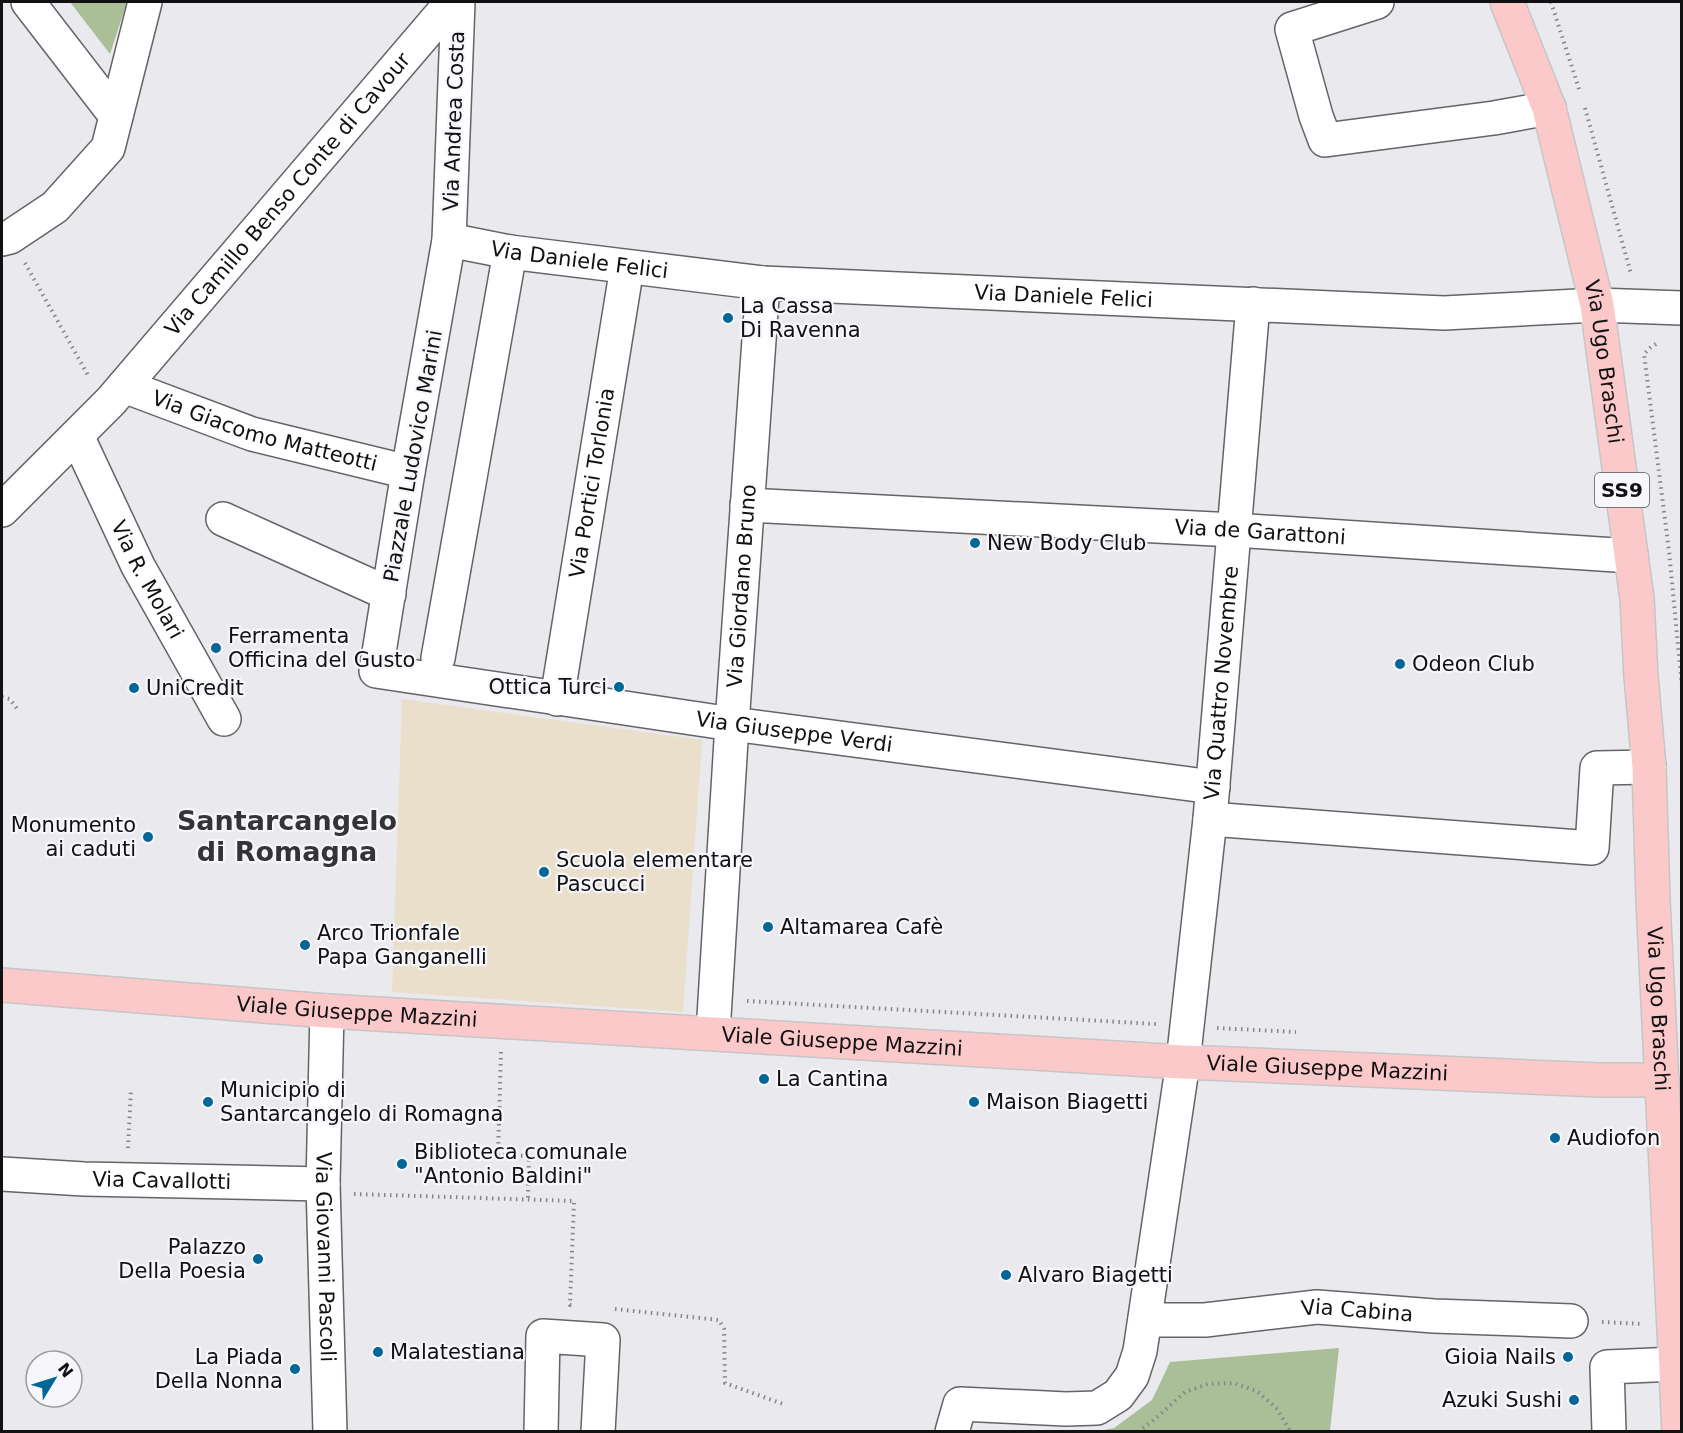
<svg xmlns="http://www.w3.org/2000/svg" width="1683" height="1433" font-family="'DejaVu Sans',sans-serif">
	<rect width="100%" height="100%" fill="#e9e9ee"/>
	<!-- education -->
	<polygon fill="#e9dfca" points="402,699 702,740 683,1012 392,992"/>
	<!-- green -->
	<g fill="#aabf97">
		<polygon points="70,2 127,2 110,54"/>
		<polygon points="1339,1348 1330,1431 1099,1431 1114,1428 1152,1400 1170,1362"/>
	</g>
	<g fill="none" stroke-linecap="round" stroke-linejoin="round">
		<!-- minor casing -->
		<g stroke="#646468" stroke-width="36">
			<g id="minor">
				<polyline points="28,2 116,116"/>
				<path id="s1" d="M458,2l-9,238 -41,232 -32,199 356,53 481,63"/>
				<polyline points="1377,2 1292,29 1316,116 1325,140 1494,118 1549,108"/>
				<polyline points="2,239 10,237 55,207 108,148 145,2"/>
				<path id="s2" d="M449,240l61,12 253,31 681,30 153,-8 85,3"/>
				<path id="s3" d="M124,386l128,48 156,38"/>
				<path id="s4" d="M77,436l61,130 86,153"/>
				<path id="s5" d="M747,505l487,25 397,26"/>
				<path id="s6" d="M2,510l109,-109 341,-399"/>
				<polyline points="223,519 389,594"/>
				<polyline points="438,658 510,252"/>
				<path id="s7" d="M557,699l70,-432"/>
				<polyline points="1210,819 1592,848 1597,768 1649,767"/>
				<path id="s8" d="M327,1011l-4,173 7,248"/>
				<path id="s9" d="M713,1033l19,-309 31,-441"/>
				<path id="s10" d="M2,1174l82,5 239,5"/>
				<path id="s11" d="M1145,1320h60l112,-13 117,9 137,5"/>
				<polyline points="541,1432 543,1336 603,1340 598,1432"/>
				<path id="s12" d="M952,1432l8,-28 106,5 31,-1 21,-13 14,-19 8,-25 43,-289 27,-243 43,-515"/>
				<polyline points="1609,1432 1607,1367 1676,1364"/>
			</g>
		</g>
		<!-- major casing -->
		<g stroke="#c6c6c6" stroke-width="36">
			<g id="major">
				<path id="s13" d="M1507,2l42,106 48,197 40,294 4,77 8,91 4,133 26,532"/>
				<path id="s14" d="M2,985l325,26 856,51 416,18h63"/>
			</g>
		</g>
		<!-- path -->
		<g stroke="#868689" stroke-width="4" stroke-dasharray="1.5 4.5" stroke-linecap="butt">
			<polyline points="1551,2 1579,89"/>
			<polyline points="1585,108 1631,274"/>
			<polyline points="25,263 89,377"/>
			<polyline points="1656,344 1650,348 1644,354 1669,551 1682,687"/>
			<polyline points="2,697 10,699 18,710"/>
			<polyline points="747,1001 1156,1024"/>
			<polyline points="1217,1028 1296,1032"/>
			<polyline points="501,1052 498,1155 529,1156 528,1198"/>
			<polyline points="128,1148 131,1089"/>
			<polyline points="354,1194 574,1201 570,1305 572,1305"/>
			<polyline points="615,1309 719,1320 724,1329 725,1383 783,1404"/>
			<polyline points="1602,1322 1642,1324"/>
			<polyline points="1138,1432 1156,1418 1185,1392 1208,1384 1234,1383 1257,1391 1277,1409 1291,1432"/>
		</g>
		<!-- minor -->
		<use href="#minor" stroke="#fff" stroke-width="33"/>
		<!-- major -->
		<use href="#major" stroke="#fcc9ca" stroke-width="33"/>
	</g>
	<!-- markers -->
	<g fill="#026796" stroke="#f6f6fb" stroke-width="2">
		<circle cx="728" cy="318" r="6"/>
		<circle cx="975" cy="543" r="6"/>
		<circle cx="216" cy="648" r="6"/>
		<circle cx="1400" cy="664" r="6"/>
		<circle cx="619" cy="687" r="6"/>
		<circle cx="134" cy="688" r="6"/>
		<circle cx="148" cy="837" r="6"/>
		<circle cx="544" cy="872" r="6"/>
		<circle cx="768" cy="927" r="6"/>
		<circle cx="305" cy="945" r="6"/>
		<circle cx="764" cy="1079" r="6"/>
		<circle cx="208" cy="1102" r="6"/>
		<circle cx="974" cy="1102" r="6"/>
		<circle cx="1555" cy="1138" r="6"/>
		<circle cx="402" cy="1164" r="6"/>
		<circle cx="258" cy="1259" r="6"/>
		<circle cx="1006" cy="1275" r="6"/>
		<circle cx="378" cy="1352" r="6"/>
		<circle cx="1568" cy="1357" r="6"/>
		<circle cx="295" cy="1369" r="6"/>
		<circle cx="1574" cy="1400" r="6"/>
	</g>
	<g text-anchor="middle" stroke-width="4.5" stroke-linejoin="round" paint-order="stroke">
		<!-- shield labels -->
		<rect fill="#f6f6fb" stroke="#565658" stroke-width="1.5" x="1595" y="473" width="54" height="34" rx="4.5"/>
		<g font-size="20" font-weight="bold" fill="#111112">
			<text x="1622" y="497">SS9</text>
		</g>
		<!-- street labels -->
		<g font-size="21" fill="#111112" stroke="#f6f6fb">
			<text transform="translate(454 121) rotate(-88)" y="7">Via Andrea Costa</text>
			<text dy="7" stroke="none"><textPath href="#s6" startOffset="426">Via Camillo Benso Conte di Cavour</textPath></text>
			<text dy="7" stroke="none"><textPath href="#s2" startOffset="132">Via Daniele Felici</textPath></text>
			<text dy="7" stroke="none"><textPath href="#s2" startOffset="618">Via Daniele Felici</textPath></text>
			<text dy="7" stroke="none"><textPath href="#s13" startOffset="374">Via Ugo Braschi</textPath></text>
			<text dy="7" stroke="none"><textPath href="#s3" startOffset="148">Via Giacomo Matteotti</textPath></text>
			<text transform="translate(413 456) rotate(-80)" y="7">Piazzale Ludovico Marini</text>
			<text dy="7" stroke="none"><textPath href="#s7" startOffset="219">Via Portici Torlonia</textPath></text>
			<text dy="7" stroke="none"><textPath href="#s5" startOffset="514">Via de Garattoni</textPath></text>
			<text dy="7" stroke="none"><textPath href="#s4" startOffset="160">Via R. Molari</textPath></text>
			<text dy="7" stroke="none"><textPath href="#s9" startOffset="448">Via Giordano Bruno</textPath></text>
			<text dy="7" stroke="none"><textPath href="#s12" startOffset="914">Via Quattro Novembre</textPath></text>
			<text dy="7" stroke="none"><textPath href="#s1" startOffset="1098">Via Giuseppe Verdi</textPath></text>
			<text dy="7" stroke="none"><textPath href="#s13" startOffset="1024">Via Ugo Braschi</textPath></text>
			<text dy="7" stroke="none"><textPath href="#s14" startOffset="356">Viale Giuseppe Mazzini</textPath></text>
			<text dy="7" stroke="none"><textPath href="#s14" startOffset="842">Viale Giuseppe Mazzini</textPath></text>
			<text dy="7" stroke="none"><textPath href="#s14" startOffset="1328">Viale Giuseppe Mazzini</textPath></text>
			<text dy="7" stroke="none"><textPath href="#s10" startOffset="160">Via Cavallotti</textPath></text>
			<text dy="7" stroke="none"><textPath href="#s8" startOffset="246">Via Giovanni Pascoli</textPath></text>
			<text dy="7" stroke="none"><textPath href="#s11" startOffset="213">Via Cabina</textPath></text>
		</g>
		<!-- poi labels -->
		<g font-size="21" fill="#111112" stroke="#f6f6fb" text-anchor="start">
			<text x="740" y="313">La Cassa<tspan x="740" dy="24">Di Ravenna</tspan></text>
			<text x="987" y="550">New Body Club</text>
			<text x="228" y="643">Ferramenta<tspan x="228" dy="24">Officina del Gusto</tspan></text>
			<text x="1412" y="671">Odeon Club</text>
			<text x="607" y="694" text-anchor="end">Ottica Turci</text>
			<text x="146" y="695">UniCredit</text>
			<text x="136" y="832" text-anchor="end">Monumento<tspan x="136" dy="24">ai caduti</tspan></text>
			<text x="556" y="867">Scuola elementare<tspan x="556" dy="24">Pascucci</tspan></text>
			<text x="780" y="934">Altamarea Cafè</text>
			<text x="317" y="940">Arco Trionfale<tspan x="317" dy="24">Papa Ganganelli</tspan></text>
			<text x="776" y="1086">La Cantina</text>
			<text x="220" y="1097">Municipio di<tspan x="220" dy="24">Santarcangelo di Romagna</tspan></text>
			<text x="986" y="1109">Maison Biagetti</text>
			<text x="1567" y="1145">Audiofon</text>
			<text x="414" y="1159">Biblioteca comunale<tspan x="414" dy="24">"Antonio Baldini"</tspan></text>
			<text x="246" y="1254" text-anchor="end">Palazzo<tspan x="246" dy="24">Della Poesia</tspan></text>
			<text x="1018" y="1282">Alvaro Biagetti</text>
			<text x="390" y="1359">Malatestiana</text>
			<text x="283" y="1364" text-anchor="end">La Piada<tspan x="283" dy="24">Della Nonna</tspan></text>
			<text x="1556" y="1364" text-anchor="end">Gioia Nails</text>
			<text x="1562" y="1407" text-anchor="end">Azuki Sushi</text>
		</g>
		<!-- district labels -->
		<g font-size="27" font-weight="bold" fill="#343437" stroke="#f6f6fb">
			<text x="287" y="830">Santarcangelo<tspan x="287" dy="31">di Romagna</tspan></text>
		</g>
	</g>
	<!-- border -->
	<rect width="1683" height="1433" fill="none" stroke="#111112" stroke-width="6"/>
	<!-- north arrow -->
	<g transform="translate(54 1379) rotate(52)"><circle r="28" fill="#f6f6fb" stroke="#9a9a9e" stroke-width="1.5"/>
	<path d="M0-4.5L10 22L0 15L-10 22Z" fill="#026796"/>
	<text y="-9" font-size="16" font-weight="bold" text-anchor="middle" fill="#111112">N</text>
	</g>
</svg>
